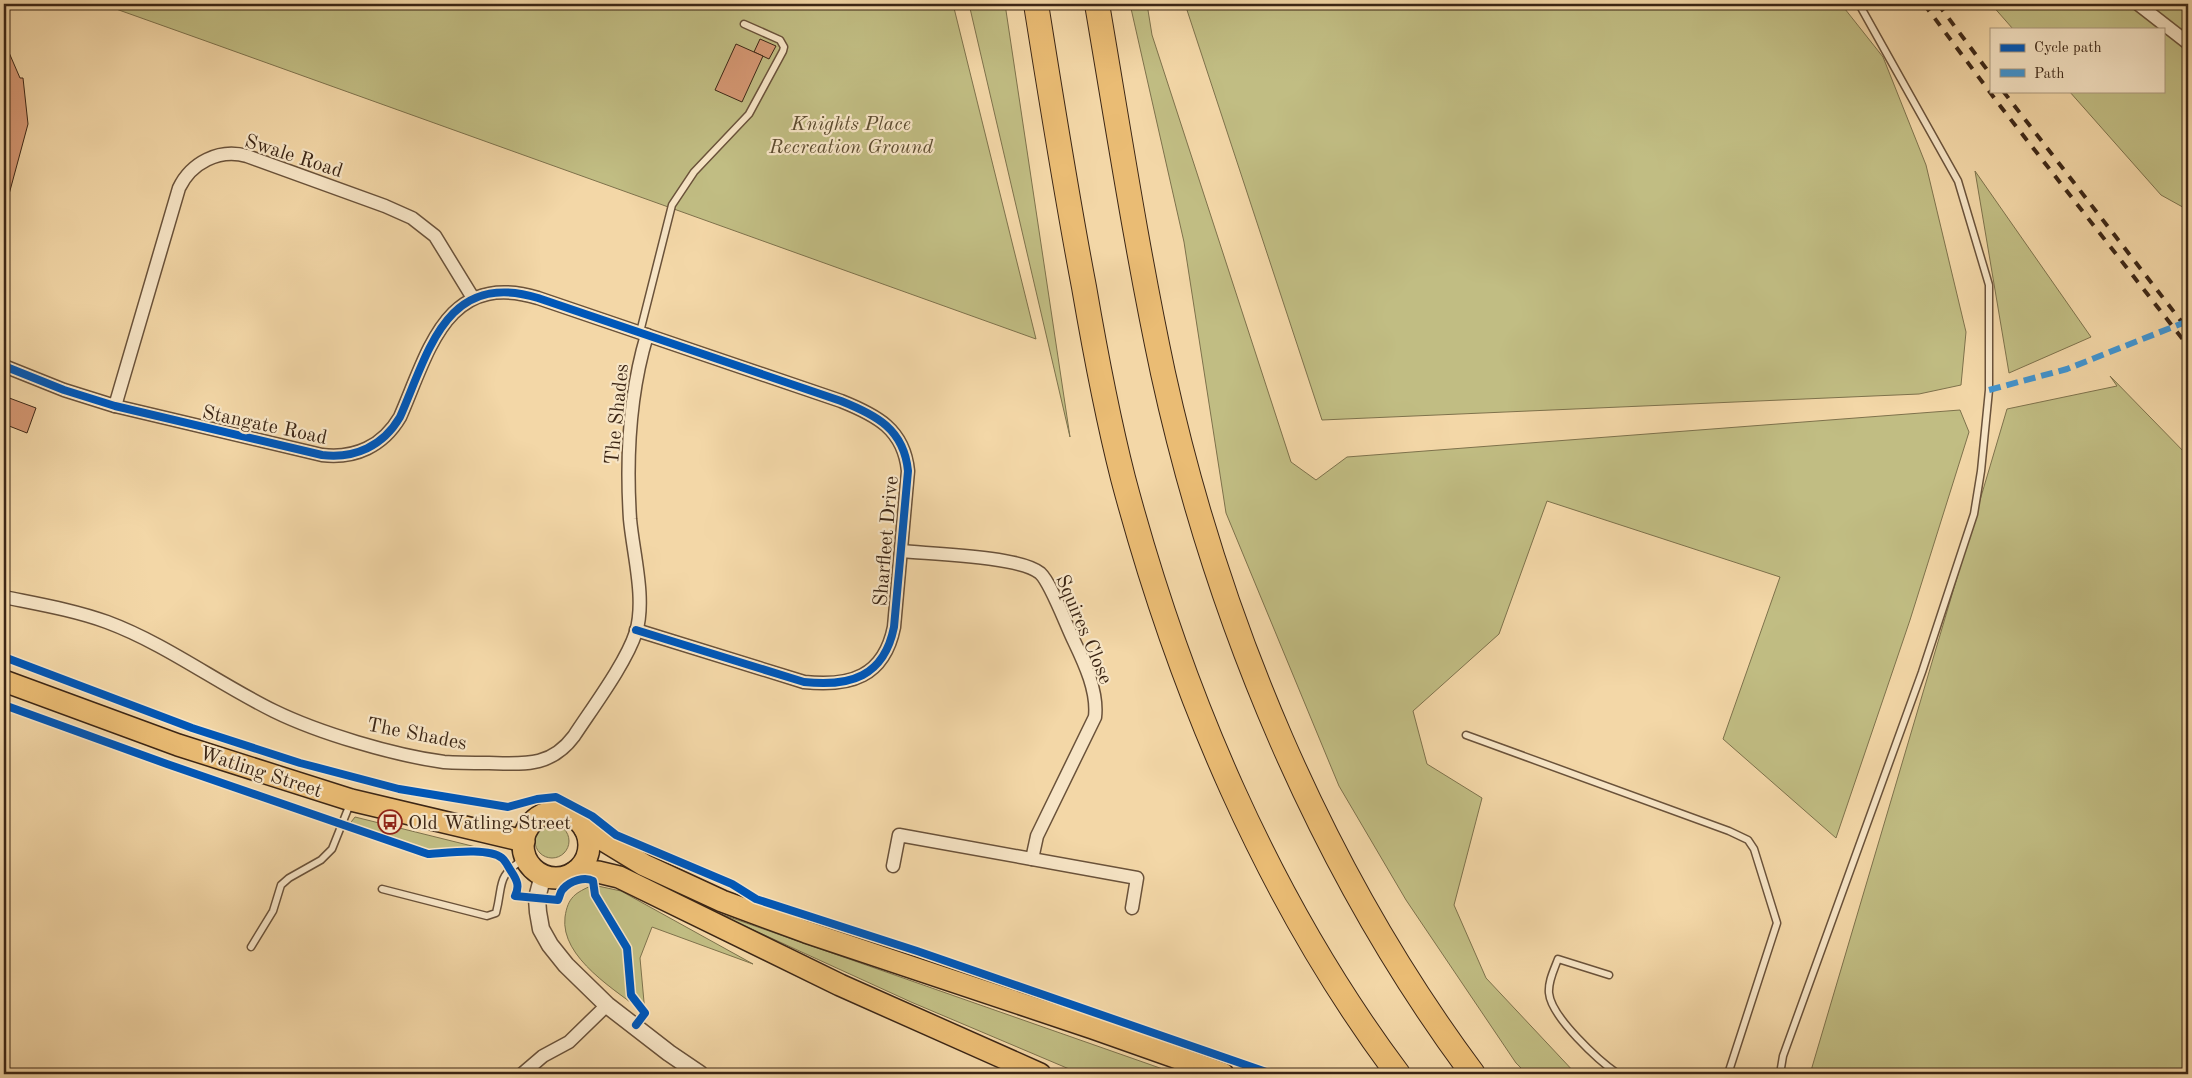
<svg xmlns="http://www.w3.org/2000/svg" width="2192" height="1078" font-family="'Old Standard TT',serif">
	<rect width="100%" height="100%" fill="#f3d7a7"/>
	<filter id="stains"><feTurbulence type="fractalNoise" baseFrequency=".004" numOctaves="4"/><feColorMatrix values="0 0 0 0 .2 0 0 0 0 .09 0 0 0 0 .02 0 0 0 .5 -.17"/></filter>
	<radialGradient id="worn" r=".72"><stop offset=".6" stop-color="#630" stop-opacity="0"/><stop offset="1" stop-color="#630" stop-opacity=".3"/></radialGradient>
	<!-- green -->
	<g fill="#c1bd83" stroke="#7e724c">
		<polygon points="102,4 953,4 1036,339 203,40"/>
		<polygon points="969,4 1005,4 1070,437"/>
		<polygon points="1130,4 1147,4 1152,35 1291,462 1316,480 1347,457 1960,410 1969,432 1910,620 1836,838 1723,739 1780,577 1547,501 1499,634 1413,711 1427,764 1482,798 1454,905 1486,978 1576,1074 1527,1074 1516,1063 1406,900 1339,786 1226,513 1184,242"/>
		<polygon points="1185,4 1841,4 1883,57 1926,165 1966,332 1961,385 1919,394 1322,420"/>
		<polygon points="1991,4 2188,4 2188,210 2161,195 2069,91 2163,91 2163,29 2013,29"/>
		<polygon points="1975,171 2091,337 2009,373"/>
		<polygon points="2110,376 2188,456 2188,1074 1810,1074 2007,409 2117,386"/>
		<polygon points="355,817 476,847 475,851 425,852 348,826"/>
		<circle cx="552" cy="841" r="17"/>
		<path d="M593,885l28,6 132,73 -101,-37 -12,31 5,55c-28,-22 -85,-55 -80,-96 3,-20 10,-24 28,-32z"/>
		<polygon points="712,911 1177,1074 1081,1074 911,1002"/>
	</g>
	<!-- building -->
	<g fill="#d69874" stroke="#3c2615">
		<polygon points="760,39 776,46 769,59 754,52"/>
		<polygon points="4,41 20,78 23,78 28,124 8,198 4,197 4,116 6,116"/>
		<polygon points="736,44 763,56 742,102 715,90"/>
		<polygon points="4,396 36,408 27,433 4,424"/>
	</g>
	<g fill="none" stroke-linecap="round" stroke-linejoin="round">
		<!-- service casing -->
		<g stroke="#6a523a" stroke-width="9">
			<g id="service">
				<polyline points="640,332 672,205 694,172 749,114 783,51 784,47 780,40 744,24"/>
				<polyline points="1466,735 1729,831 1748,840 1754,849 1777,923 1728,1074"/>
				<path d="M382,889l105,27 9,-3c8,-31 -1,-35 29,-55"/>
				<polyline points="251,947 273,911 281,885 289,878 321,860 332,849 350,804"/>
				<path d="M1609,975l-51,-16c-4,11 -10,22 -9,34 2,24 50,68 69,81"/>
				<polyline points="1780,1074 1783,1056 1922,672 1974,514 1981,471 1989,390 1989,285 1958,181 1859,4"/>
			</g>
		</g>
		<!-- minor casing -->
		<g stroke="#6a523a" stroke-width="15">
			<g id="minor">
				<polyline points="2138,4 2188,43"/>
				<path d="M4,366l60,24 51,16 207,49c33,4 61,-9 78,-38 29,-66 46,-147 138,-119l303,103c35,14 63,28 67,70l-14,156c-10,50 -44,60 -90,55l-168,-52"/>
				<path d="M115,406l64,-218c12,-25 40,-40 68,-32l138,50 27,12 23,18 38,62"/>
				<path d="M901,551c29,3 119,5 139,22 11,10 26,52 34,68 11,23 24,51 21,76l-58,119 -5,23"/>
				<path d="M4,597c34,7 70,13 103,25 59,22 110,61 167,89 45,22 119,44 170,51 15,1 30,1 45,1 36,1 62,4 85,-27 19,-29 52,-73 62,-104 10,-33 -3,-79 -6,-113 -4,-62 -1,-124 17,-184"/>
				<polyline points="893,866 899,835 1137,878 1132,908"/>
				<polyline points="522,1074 543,1056 569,1042 607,1005"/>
			</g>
		</g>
		<!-- tertiary casing -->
		<g stroke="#6a523a" stroke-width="19">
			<polyline id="tertiary" points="543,875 537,898 538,912 541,929 550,945 566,965 607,1005 669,1053 700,1074"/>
		</g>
		<!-- primary casing -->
		<g stroke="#3c2615" stroke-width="24">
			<g id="primary">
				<polyline points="4,681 178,745 351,800 524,841"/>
				<circle cx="556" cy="845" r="33"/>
			</g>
		</g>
		<!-- trunk casing -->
		<g stroke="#3c2615" stroke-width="24">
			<g id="trunk">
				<polyline points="585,829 644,865 722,901 806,932 1093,1028 1223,1074"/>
				<polyline points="575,872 598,872 619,877 840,985 1040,1074"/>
			</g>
		</g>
		<!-- motorway casing -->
		<g stroke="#3c2615" stroke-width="26">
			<g id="motorway">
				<path d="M1036,4c15,94 30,189 48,283 11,64 23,128 39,191 56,211 144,421 275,596"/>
				<path d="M1097,4c21,123 40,247 66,369 54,247 158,497 310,701"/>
			</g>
		</g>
		<!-- service -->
		<use href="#service" stroke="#f7e5c6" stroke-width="6"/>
		<!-- minor -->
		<use href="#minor" stroke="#f7e5c6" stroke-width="12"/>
		<!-- tertiary -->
		<use href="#tertiary" stroke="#f7e5c6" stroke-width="16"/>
		<!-- primary -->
		<use href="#primary" stroke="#eabc74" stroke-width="21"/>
		<!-- trunk -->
		<use href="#trunk" stroke="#eabc74" stroke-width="21"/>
		<!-- motorway -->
		<use href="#motorway" stroke="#eabc74" stroke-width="24"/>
		<!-- rail -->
		<g stroke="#3c2615" stroke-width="4" stroke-dasharray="9 9" stroke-linecap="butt">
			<polyline points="1924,4 2001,107 2188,346"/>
			<polyline points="1938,4 1991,75"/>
			<polyline points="2003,91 2188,330"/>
		</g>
		<!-- quiet -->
		<polyline stroke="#3f95d3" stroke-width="6" stroke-dasharray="12 6" stroke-linecap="butt" points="1989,390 2067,369 2188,321"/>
		<!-- cycleway casing -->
		<g stroke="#f7e5c6" stroke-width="11">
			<g id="cycleway">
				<path d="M4,366l60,24 51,16 207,49c33,4 61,-9 78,-38 29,-66 46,-147 138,-119l303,103c35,14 63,28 67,70l-14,156c-10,50 -44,60 -90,55l-168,-52"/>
				<polyline points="4,657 192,728 300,763 399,789 508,807 537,799 556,797 592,816 616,835 732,884 756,899 917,951 1272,1074"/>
				<path d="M4,705l163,59 255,88 6,2c18,-1 60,-7 74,4 4,3 6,9 9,13 6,9 9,15 4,25l43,4c2,-4 2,-8 5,-11 7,-8 22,-13 30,-8l2,14 32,53 4,47 14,18 -9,12"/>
			</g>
		</g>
		<!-- cycleway -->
		<use href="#cycleway" stroke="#0057b8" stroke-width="8"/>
	</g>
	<!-- icons -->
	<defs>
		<g id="bus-ring" transform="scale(1.25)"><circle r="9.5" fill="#f7e5c6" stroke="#8f2418" stroke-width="1.5"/><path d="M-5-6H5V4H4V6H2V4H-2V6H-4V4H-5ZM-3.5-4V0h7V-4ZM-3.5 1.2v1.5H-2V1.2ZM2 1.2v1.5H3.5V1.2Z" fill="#8f2418"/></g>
	</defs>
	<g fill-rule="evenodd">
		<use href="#bus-ring" x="390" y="822"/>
	</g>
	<g text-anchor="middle" stroke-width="4.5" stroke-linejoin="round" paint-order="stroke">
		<!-- park labels -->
		<g font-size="20" font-style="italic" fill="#5d4c30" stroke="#f7e5c6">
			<text x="851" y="130">Knights Place<tspan x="851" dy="23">Recreation Ground</tspan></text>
		</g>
		<!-- street labels -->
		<g font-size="20" fill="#3c2615" stroke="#f7e5c6">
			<text transform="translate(294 155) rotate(18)" y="7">Swale Road</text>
			<text transform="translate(616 414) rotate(-84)" y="7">The Shades</text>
			<text transform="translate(265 424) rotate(12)" y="7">Stangate Road</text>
			<text transform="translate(885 541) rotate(-85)" y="7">Sharfleet Drive</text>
			<text transform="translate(1085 629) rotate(67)" y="7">Squires Close</text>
			<text transform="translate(417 733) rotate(11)" y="7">The Shades</text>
			<text transform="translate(261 771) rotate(18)" y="7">Watling Street</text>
		</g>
		<!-- poi labels -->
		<g font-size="20" fill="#3c2615" stroke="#f7e5c6" text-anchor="start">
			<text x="408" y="829">Old Watling Street</text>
		</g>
	</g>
	<!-- margin -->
	<rect width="2192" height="1078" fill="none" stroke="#f3d7a7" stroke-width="20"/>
	<rect x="5" y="5" width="2182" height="1068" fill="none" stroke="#3c2615" stroke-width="2.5"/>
	<rect x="10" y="10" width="2172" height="1058" fill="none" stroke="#3c2615"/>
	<!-- legend -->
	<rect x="1990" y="28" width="175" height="65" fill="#f7e5c6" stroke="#ac997f"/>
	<rect x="2000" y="44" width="25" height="8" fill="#0057b8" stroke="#ac997f"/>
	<text x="2034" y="52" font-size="15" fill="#3c2615">Cycle path</text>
	<rect x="2000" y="69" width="25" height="8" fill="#3f95d3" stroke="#ac997f"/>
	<text x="2034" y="78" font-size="15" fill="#3c2615">Path</text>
	<rect width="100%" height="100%" filter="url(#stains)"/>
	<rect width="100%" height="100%" fill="url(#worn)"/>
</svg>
